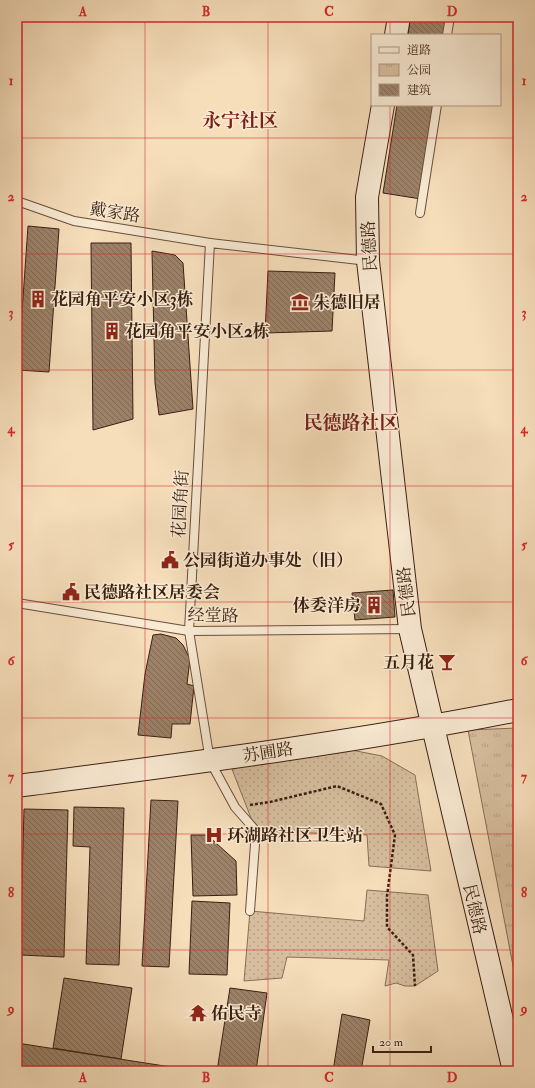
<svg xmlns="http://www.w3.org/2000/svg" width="535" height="1088" font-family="'IM FELL Double Pica','Noto Serif SC',serif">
	<defs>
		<pattern id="grass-dots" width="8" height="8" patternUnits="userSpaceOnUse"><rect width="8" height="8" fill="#d6be9e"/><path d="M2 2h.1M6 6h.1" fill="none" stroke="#b8a387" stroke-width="1.8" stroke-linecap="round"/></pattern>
		<pattern id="park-tufts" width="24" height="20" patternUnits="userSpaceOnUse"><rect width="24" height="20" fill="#d6be9e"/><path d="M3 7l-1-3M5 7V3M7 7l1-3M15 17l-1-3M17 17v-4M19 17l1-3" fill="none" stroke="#b8a387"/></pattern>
		<pattern id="building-back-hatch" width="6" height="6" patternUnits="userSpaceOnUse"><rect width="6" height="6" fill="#9c8269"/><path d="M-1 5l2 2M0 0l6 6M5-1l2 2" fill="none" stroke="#806a55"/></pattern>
	</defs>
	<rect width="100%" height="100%" fill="#f6debb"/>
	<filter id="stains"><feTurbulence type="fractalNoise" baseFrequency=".005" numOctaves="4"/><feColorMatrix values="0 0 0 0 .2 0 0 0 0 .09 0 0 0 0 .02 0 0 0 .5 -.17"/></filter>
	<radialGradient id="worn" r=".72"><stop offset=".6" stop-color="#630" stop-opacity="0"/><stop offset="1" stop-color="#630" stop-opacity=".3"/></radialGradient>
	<!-- grass -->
	<g fill="url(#grass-dots)" stroke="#886e57">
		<polygon points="336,747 382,756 415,775 431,871 369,866 367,835 256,831 230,764"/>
		<polygon points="367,890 428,895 438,971 415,986 405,986 396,983 385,986 389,960 287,957 282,978 244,981 250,911 364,921"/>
	</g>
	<!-- park -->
	<polygon fill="url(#park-tufts)" stroke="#886e57" points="518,728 518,992 468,730"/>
	<!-- building -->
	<g fill="url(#building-back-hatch)" stroke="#3a1f10">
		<polygon points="410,17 449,17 446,35 408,35"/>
		<polygon points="397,105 435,105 421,199 383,193"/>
		<polygon points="28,226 59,229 49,372 18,370"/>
		<polygon points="91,243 131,243 133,419 93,430"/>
		<polygon points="152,251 175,255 183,263 193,409 159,415 155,383"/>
		<polygon points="268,271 335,273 332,331 265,333"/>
		<polygon points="393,590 395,617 355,620 352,593"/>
		<polygon points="161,634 176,638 183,645 190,659 187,684 194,686 190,724 172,724 171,738 138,735 145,674 153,635"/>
		<polygon points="151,800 178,801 169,967 142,966"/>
		<polygon points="74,807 124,808 119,965 86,964 90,847 73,846"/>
		<polygon points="24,809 68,810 64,957 20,955"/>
		<polygon points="191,835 207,835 236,861 237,895 193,896"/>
		<polygon points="192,901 230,903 227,975 189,974"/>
		<polygon points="64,978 132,988 121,1059 53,1048"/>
		<polygon points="230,988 267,993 256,1071 217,1071"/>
		<polygon points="342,1014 370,1020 361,1071 333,1071"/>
		<polygon points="17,1043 171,1067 171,1071 30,1071 17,1069"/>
		<polygon points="268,1068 287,1071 267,1071"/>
	</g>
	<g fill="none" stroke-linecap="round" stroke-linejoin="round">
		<!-- lane casing -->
		<g stroke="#694f3b" stroke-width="10">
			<g id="lane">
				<polyline points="447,35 450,17"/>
				<polyline points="17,201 74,221 210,243"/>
				<polyline points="420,213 437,105"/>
				<polyline points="17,603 189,631 410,629"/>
				<polyline points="250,911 256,831 235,807 210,761 189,631 210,243 368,261"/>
			</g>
		</g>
		<!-- secondary casing -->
		<g stroke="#3a1f10" stroke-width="24">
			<g id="secondary">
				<polyline points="396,35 399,17"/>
				<polyline points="383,105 367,197 368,261 410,629 514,1071"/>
				<path d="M17,786c168,-22 335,-43 501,-76"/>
			</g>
		</g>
		<!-- path -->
		<g stroke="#3a1f10" stroke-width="2.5" stroke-dasharray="3 2" stroke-linecap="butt">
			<polyline points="250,805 270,802 337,786 381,804 395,835 387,896 387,927 413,955 415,986"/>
			<polyline points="513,846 518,846"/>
		</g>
		<!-- lane -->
		<use href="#lane" stroke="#f9ead3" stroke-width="8"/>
		<!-- secondary -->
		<use href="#secondary" stroke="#f9ead3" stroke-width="22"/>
	</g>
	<!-- grid -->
	<path fill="none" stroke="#d62828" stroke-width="1" stroke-opacity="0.55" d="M145,17v1054M268,17v1054M390,17v18M390,105v966M17,138h501M17,254h501M17,370h501M17,486h501M17,602h501M17,718h501M17,834h501M17,950h501"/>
	<!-- icons -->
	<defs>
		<g id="building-bare" transform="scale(1.38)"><path d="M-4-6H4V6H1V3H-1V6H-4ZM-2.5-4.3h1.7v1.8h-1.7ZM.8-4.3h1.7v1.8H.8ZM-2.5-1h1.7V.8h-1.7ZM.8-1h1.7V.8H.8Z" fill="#8f2418" stroke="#f9ead3" stroke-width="2.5" paint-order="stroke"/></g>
		<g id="museum-bare" transform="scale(1.38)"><path d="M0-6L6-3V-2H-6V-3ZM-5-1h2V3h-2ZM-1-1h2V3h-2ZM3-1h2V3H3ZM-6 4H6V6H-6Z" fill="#8f2418" stroke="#f9ead3" stroke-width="2.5" paint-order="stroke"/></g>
		<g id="civic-bare" transform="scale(1.38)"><path d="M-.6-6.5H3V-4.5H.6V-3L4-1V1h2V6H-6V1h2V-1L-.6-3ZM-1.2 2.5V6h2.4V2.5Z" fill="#8f2418" stroke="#f9ead3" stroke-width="2.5" paint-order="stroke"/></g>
		<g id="bar-bare" transform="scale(1.38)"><path d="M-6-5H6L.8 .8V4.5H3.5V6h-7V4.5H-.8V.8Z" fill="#8f2418" stroke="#f9ead3" stroke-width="2.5" paint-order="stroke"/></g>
		<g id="hospital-bare" transform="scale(1.38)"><path d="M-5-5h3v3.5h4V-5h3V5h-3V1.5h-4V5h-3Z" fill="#8f2418" stroke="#f9ead3" stroke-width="2.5" paint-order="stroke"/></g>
		<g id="temple-bare" transform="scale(1.38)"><path d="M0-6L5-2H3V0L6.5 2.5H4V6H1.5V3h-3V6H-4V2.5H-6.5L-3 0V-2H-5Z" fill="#8f2418" stroke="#f9ead3" stroke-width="2.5" paint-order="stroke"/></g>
	</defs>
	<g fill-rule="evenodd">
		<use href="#building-bare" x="38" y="299"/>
		<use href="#museum-bare" x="300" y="302"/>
		<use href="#building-bare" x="112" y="331"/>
		<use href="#civic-bare" x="170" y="560"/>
		<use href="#civic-bare" x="71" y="592"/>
		<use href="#building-bare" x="374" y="605"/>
		<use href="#bar-bare" x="447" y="662"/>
		<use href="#hospital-bare" x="214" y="835"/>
		<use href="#temple-bare" x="198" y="1013"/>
	</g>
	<g text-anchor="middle" stroke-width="3" stroke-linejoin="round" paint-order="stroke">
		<!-- street labels -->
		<g font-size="17" fill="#3a1f10" stroke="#f9ead3">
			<text transform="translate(115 212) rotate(9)" y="6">戴家路</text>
			<text transform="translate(369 246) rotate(-93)" y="6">民德路</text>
			<text transform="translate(180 504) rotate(-87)" y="6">花园角街</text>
			<text transform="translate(406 592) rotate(-97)" y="6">民德路</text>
			<text transform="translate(213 615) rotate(1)" y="6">经堂路</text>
			<text transform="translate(268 752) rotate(-9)" y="6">苏圃路</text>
			<text transform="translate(475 909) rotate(77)" y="6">民德路</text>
		</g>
		<!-- poi labels -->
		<g font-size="17" font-weight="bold" fill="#3a1f10" stroke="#f9ead3" text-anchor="start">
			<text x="51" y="305">花园角平安小区3栋</text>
			<text x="313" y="308">朱德旧居</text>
			<text x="125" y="337">花园角平安小区2栋</text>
			<text x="183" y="566">公园街道办事处（旧）</text>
			<text x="84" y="598">民德路社区居委会</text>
			<text x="361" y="611" text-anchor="end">体委洋房</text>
			<text x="434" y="668" text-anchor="end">五月花</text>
			<text x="227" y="841">环湖路社区卫生站</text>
			<text x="211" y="1019">佑民寺</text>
		</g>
		<!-- quarter labels -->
		<g font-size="19" font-weight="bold" fill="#7a1f14" stroke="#f9ead3">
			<text x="240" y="127">永宁社区</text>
			<text x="351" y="429">民德路社区</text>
		</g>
	</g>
	<!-- margin -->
	<rect width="535" height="1088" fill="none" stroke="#f6debb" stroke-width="44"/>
	<!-- legend -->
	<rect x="371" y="34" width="130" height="72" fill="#f9ead3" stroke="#ad9985"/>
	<rect x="379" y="47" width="20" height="6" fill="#f9ead3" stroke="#ad9985"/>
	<text x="407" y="54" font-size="12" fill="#3a1f10">道路</text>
	<rect x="379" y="64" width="20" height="12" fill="url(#park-tufts)" stroke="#ad9985"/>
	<text x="407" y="74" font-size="12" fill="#3a1f10">公园</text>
	<rect x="379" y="84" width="20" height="12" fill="url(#building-back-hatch)" stroke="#ad9985"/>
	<text x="407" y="94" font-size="12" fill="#3a1f10">建筑</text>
	<!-- scale -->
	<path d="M373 1046v6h58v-6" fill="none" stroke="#3a1f10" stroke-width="2"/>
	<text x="379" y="1046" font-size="12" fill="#3a1f10" stroke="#f9ead3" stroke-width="3" paint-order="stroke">20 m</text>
	<rect x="22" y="22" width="491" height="1044" fill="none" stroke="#d62828" stroke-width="1.5"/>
	<g font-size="13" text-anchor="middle" font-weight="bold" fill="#d62828">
		<text x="83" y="16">A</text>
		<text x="206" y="16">B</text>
		<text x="329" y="16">C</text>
		<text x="452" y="16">D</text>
		<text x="11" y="85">1</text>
		<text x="524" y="85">1</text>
		<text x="11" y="201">2</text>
		<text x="524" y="201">2</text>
		<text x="11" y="317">3</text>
		<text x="524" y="317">3</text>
		<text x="11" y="433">4</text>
		<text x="524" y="433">4</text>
		<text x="11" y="549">5</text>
		<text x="524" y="549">5</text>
		<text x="11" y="665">6</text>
		<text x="524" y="665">6</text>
		<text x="11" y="781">7</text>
		<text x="524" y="781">7</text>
		<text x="11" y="897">8</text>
		<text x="524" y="897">8</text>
		<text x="11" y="1013">9</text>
		<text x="524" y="1013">9</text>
		<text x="83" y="1082">A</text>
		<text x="206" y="1082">B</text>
		<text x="329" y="1082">C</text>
		<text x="452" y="1082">D</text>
	</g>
	<rect width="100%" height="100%" filter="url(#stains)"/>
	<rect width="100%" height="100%" fill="url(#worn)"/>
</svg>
